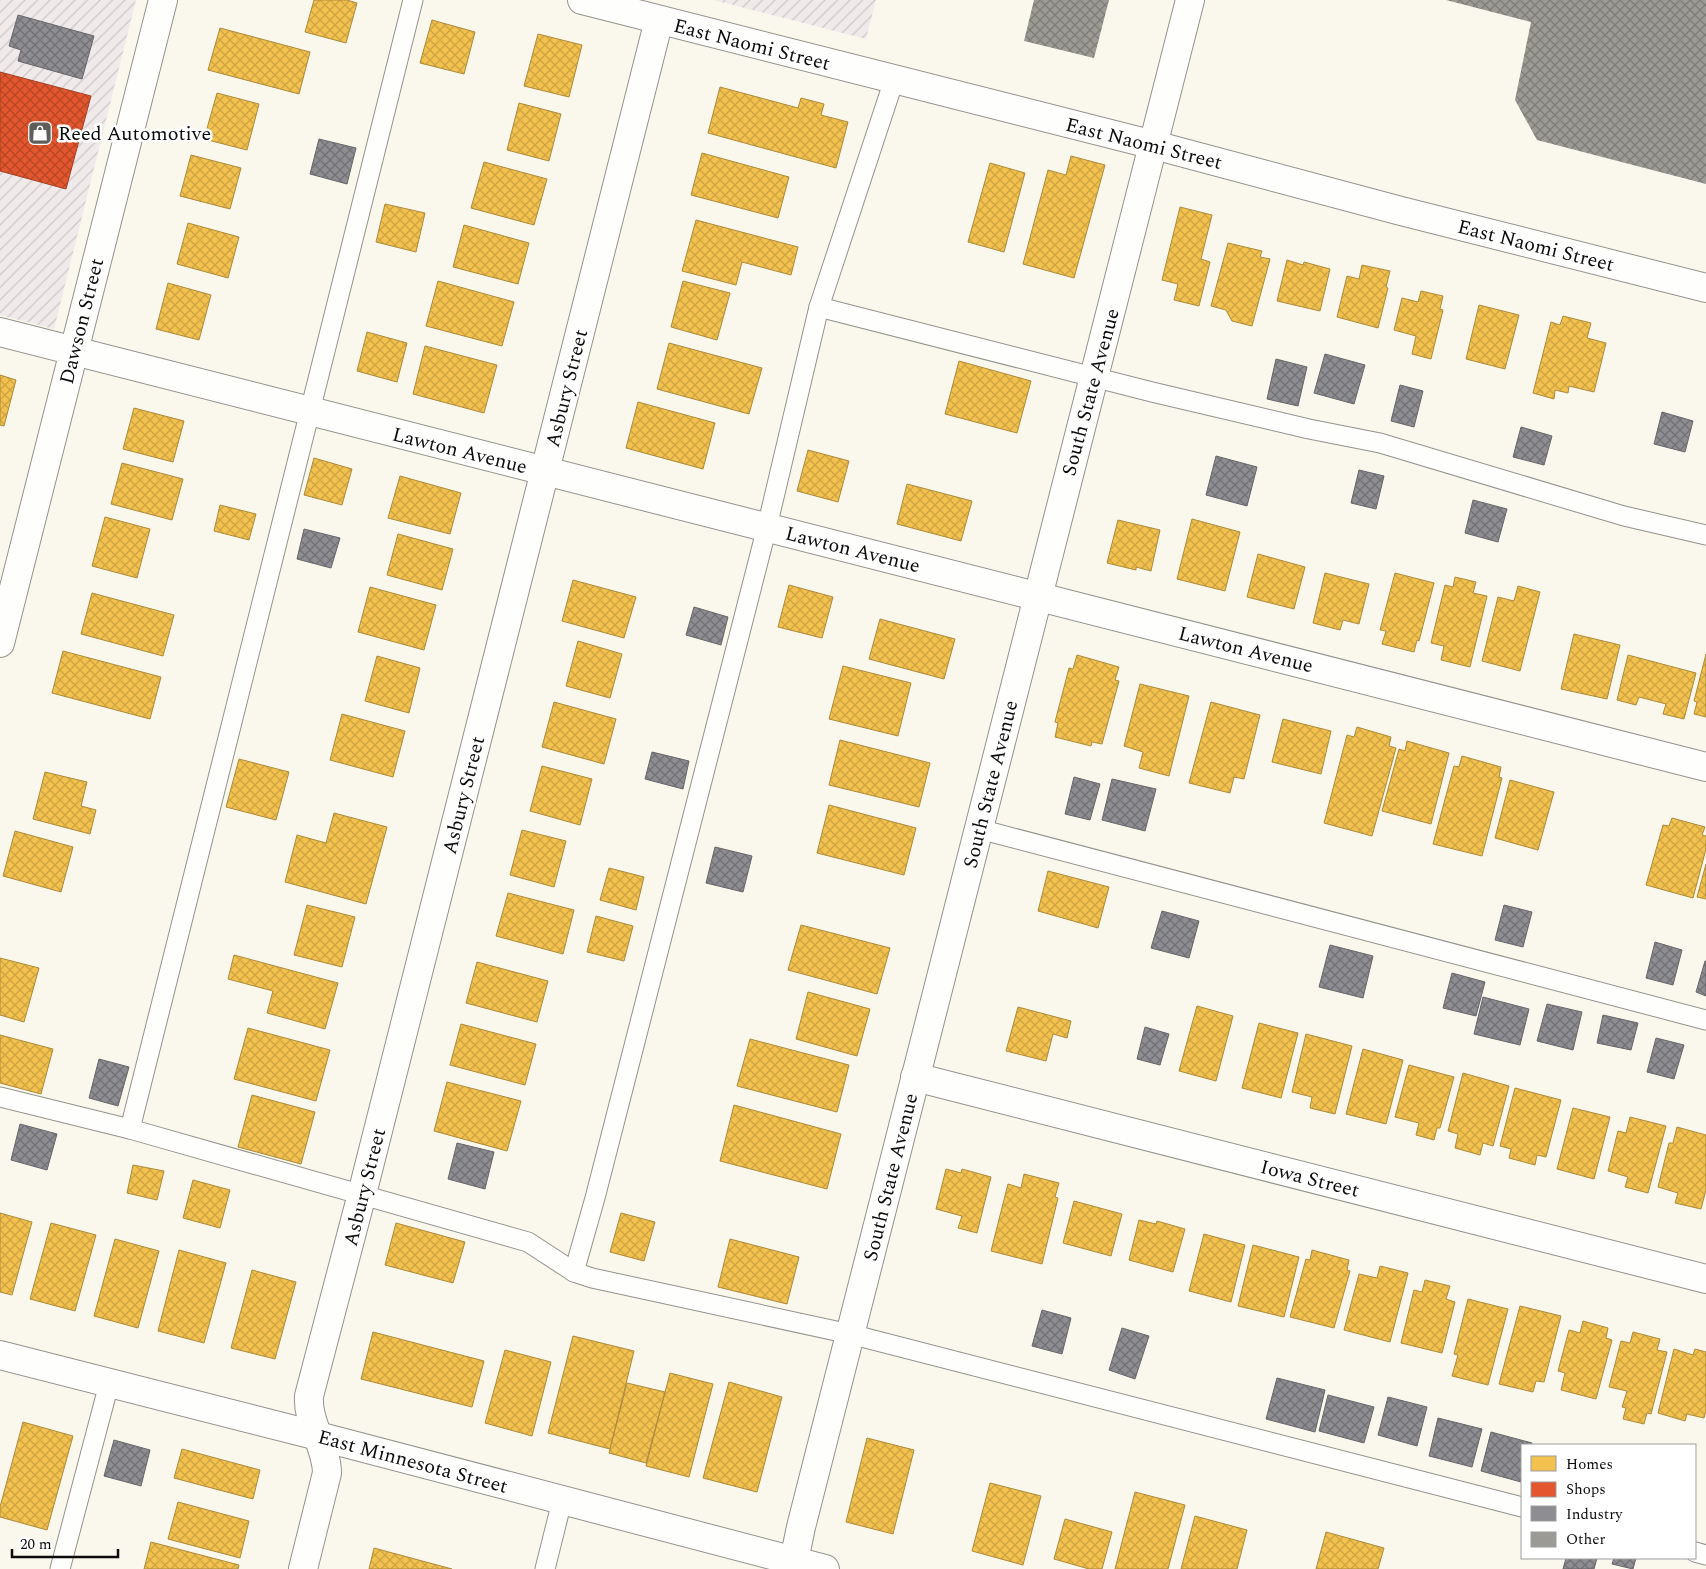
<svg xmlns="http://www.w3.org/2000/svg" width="1706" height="1569" font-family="Spectral,serif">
	<defs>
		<pattern id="industrial-furrows" width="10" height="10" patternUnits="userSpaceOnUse" patternTransform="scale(1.25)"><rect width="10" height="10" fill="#f1eaeb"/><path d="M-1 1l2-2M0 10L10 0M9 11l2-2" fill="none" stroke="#cdc7c8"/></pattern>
		<pattern id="homes-cross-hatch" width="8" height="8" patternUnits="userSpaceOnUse" patternTransform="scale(1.25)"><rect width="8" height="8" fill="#f2c14e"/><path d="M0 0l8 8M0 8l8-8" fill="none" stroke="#cea443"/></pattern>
		<pattern id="shops-cross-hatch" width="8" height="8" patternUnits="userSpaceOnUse" patternTransform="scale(1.25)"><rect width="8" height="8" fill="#e4572e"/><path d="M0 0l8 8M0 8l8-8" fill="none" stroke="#b74625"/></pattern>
		<pattern id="industry-cross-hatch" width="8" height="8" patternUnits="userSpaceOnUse" patternTransform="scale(1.25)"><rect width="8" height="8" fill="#8d8d92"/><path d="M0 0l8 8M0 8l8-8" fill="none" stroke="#717175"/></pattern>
		<pattern id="building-cross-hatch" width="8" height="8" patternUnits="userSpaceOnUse" patternTransform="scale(1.25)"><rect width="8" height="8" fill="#9c9a94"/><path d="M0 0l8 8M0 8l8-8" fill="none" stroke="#7d7c77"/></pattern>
	</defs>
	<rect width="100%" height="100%" fill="#faf8ed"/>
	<!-- industrial -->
	<g fill="url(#industrial-furrows)">
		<polygon points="0,0 136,0 54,329 0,315"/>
		<polygon points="713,0 876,0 866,39"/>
	</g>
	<!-- homes -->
	<g fill="url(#homes-cross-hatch)" stroke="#ad8a3a">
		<polygon points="314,0 347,0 357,3 346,43 305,32"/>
		<polygon points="432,20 475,32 464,74 420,63"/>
		<polygon points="220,28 310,52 299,94 208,70"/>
		<polygon points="538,34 582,45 569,97 524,86"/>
		<polygon points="720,87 798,108 801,98 824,104 821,115 848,122 836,168 708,133"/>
		<polygon points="217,93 259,104 247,150 204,139"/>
		<polygon points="519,103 561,114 549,161 507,150"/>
		<polygon points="702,153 789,177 778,218 691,195"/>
		<polygon points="191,155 241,168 230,209 180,196"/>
		<polygon points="1071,156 1105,165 1074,278 1023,264 1048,170 1066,175"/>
		<polygon points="484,162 547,179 534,225 471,208"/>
		<polygon points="990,163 1025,173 1004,252 968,242"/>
		<polygon points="385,204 425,213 416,252 376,242"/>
		<polygon points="1180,207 1212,215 1201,259 1210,262 1199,306 1174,300 1178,284 1162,280"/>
		<polygon points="696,220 798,247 791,275 742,262 736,285 682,271"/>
		<polygon points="188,223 239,237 228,278 177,264"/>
		<polygon points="464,225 529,243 518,284 453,267"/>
		<polygon points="1228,243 1262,251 1260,257 1270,259 1252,326 1232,321 1226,310 1211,306"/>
		<polygon points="1287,260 1303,265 1304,262 1330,269 1320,311 1277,301"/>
		<polygon points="1362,265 1390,271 1386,287 1388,288 1378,328 1337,317 1347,276 1359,279"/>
		<polygon points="438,281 514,302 502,346 426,326"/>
		<polygon points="683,281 730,293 717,340 671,327"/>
		<polygon points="168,283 211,295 199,340 156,329"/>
		<polygon points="1421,291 1443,296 1440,309 1443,310 1431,359 1412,354 1416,336 1394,330 1402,298 1418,302"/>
		<polygon points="1479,305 1519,315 1505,369 1466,359"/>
		<polygon points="1563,316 1591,323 1587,338 1606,343 1594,392 1569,386 1568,393 1555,390 1554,399 1533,393 1551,322 1560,325"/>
		<polygon points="367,332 407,343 397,382 357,371"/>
		<polygon points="669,343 762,368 749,414 657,389"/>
		<polygon points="425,346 497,365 484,413 413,394"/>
		<polygon points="959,361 1031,381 1017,433 945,414"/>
		<polygon points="0,375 16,380 4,426 0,425"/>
		<polygon points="638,402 715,423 703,469 626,448"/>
		<polygon points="134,408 184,421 173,462 123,449"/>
		<polygon points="808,450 849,461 838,502 797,491"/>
		<polygon points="314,458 352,469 342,505 304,495"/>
		<polygon points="122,463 183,479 172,520 111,504"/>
		<polygon points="400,476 461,493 450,534 388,518"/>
		<polygon points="907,484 972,501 961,541 897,524"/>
		<polygon points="220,505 256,514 249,540 214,531"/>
		<polygon points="105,517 150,529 137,578 92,566"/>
		<polygon points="1192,519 1240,532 1225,591 1177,579"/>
		<polygon points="1118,520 1160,530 1151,571 1136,567 1136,570 1107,563"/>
		<polygon points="398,534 453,549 442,590 387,575"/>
		<polygon points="1258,554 1305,567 1294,609 1247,597"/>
		<polygon points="1325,573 1369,584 1359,624 1343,620 1340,630 1313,623"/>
		<polygon points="1395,573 1434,583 1419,641 1417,640 1414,652 1382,644 1386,631 1380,630"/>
		<polygon points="1455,577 1476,582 1473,593 1487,596 1470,667 1441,660 1444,646 1431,643 1445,585 1453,587"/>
		<polygon points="573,580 636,597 624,638 562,621"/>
		<polygon points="789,585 833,597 822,638 778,627"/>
		<polygon points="1518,586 1540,592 1520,671 1482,661 1498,597 1514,601"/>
		<polygon points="370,587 436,605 424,650 358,632"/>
		<polygon points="92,593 174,615 163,656 81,634"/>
		<polygon points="880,619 955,639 944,679 869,659"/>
		<polygon points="1574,634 1620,645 1607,699 1561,689"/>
		<polygon points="578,641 622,654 610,698 566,686"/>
		<polygon points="63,651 161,677 150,719 52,693"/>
		<polygon points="1706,654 1706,717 1694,714 1697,702 1694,701"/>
		<polygon points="1077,655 1119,667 1115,680 1119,681 1102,744 1092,742 1091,746 1055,737 1058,723 1055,722 1069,668 1073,669"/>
		<polygon points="1628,655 1696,673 1684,719 1663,714 1666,704 1639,697 1636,705 1617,700"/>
		<polygon points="377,656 420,668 409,713 365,701"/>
		<polygon points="843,666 911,683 898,736 829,719"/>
		<polygon points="1140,684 1189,696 1169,776 1139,768 1143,752 1124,746"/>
		<polygon points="554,702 616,719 604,764 542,747"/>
		<polygon points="1211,702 1260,715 1244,779 1234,777 1230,793 1189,783"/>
		<polygon points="342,714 405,731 393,777 330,760"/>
		<polygon points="1283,719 1331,731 1321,774 1272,762"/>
		<polygon points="1357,727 1391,737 1389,746 1396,748 1372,836 1324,823 1347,735 1354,737"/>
		<polygon points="840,740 930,763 919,807 829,785"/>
		<polygon points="1407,741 1449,753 1431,824 1382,811 1399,749 1405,751"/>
		<polygon points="1462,756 1501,767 1499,777 1502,778 1482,856 1433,844 1454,766 1459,767"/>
		<polygon points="239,759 289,772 276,820 226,807"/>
		<polygon points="542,766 592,779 580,825 530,811"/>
		<polygon points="45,772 87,782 81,806 96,810 90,834 33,819"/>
		<polygon points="1510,780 1554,792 1538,850 1495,838"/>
		<polygon points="829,805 916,828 904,875 817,853"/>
		<polygon points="334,813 387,827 366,904 285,882 297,835 326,843"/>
		<polygon points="1672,818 1705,827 1702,835 1706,836 1706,849 1693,898 1646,885 1663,825 1669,826"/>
		<polygon points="522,830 566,841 554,887 510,875"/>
		<polygon points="15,831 73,847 61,892 3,876"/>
		<polygon points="1706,864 1706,899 1697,897"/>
		<polygon points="609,868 644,877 636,910 600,900"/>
		<polygon points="1048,871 1109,887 1098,928 1038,911"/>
		<polygon points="508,893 574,910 563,954 496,936"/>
		<polygon points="307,905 355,917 342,967 294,955"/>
		<polygon points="596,916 633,926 624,961 587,952"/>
		<polygon points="801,925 890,948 877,994 788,970"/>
		<polygon points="234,955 338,983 325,1029 267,1013 273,991 228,979"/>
		<polygon points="0,958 39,968 24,1022 0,1015"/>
		<polygon points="477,962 548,981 537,1022 466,1003"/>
		<polygon points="808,992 870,1009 857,1056 796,1039"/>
		<polygon points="1197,1006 1233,1016 1216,1081 1179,1071"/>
		<polygon points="1018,1007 1071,1021 1067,1038 1053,1034 1046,1061 1006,1051"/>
		<polygon points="1259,1023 1298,1033 1281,1098 1242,1088"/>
		<polygon points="461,1024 536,1044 525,1085 450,1065"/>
		<polygon points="248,1028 330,1050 316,1101 234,1079"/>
		<polygon points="1306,1034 1352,1046 1335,1114 1310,1108 1312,1097 1292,1092"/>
		<polygon points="0,1035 53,1049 41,1094 0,1083"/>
		<polygon points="750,1039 849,1065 837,1112 737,1086"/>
		<polygon points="1363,1049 1403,1060 1386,1124 1346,1114"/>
		<polygon points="1409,1065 1454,1077 1440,1128 1437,1128 1434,1140 1416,1135 1419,1123 1395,1117"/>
		<polygon points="1463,1073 1509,1086 1493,1146 1483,1143 1480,1155 1455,1148 1458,1134 1448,1131"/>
		<polygon points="447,1082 521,1101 507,1151 434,1131"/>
		<polygon points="1515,1088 1561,1100 1546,1157 1537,1155 1535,1165 1509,1158 1511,1149 1500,1146"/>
		<polygon points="252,1095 315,1112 301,1164 238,1147"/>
		<polygon points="734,1105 841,1134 827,1189 720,1161"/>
		<polygon points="1573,1108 1610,1117 1594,1179 1557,1169"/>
		<polygon points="1630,1117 1666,1126 1648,1193 1625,1187 1628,1177 1608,1171 1618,1131 1626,1133"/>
		<polygon points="1677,1127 1706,1135 1706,1190 1701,1209 1675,1203 1678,1193 1658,1187 1669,1143 1673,1143"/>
		<polygon points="133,1165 164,1171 157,1200 127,1193"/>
		<polygon points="946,1169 961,1173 962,1169 991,1177 977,1233 958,1228 962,1216 936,1209"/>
		<polygon points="1024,1174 1059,1183 1055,1197 1058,1198 1042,1264 991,1251 1008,1184 1021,1188"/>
		<polygon points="193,1180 230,1190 220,1228 183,1218"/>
		<polygon points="1074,1201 1122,1214 1111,1256 1063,1243"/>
		<polygon points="0,1213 32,1222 12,1295 0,1292"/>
		<polygon points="621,1213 655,1222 644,1261 610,1252"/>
		<polygon points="1139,1220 1156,1224 1157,1221 1185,1229 1173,1272 1129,1260"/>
		<polygon points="51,1223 96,1235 75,1311 30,1299"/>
		<polygon points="396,1223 465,1242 453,1283 385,1265"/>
		<polygon points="1204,1234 1245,1245 1231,1302 1189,1291"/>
		<polygon points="115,1239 159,1251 138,1328 94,1316"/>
		<polygon points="730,1239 799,1257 787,1304 718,1287"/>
		<polygon points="1253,1245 1299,1257 1284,1317 1238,1306"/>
		<polygon points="179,1250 226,1263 204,1343 158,1331"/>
		<polygon points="1312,1250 1349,1260 1347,1270 1350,1271 1334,1328 1290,1317 1306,1259 1310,1260"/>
		<polygon points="1380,1266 1408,1273 1390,1342 1344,1330 1359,1274 1377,1278"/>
		<polygon points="252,1270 296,1282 275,1359 231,1348"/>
		<polygon points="1425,1280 1450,1286 1446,1299 1455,1302 1442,1353 1401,1343 1414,1290 1422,1292"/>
		<polygon points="1468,1299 1508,1309 1488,1385 1452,1376 1458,1355 1454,1354"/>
		<polygon points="1520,1306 1561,1316 1544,1382 1536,1381 1533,1392 1499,1384"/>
		<polygon points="1583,1321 1608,1328 1606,1338 1612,1340 1596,1399 1561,1390 1565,1373 1558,1371 1569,1330 1580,1333"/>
		<polygon points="373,1332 484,1361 472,1407 361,1379"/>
		<polygon points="1633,1332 1660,1339 1657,1350 1667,1352 1651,1414 1647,1413 1644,1424 1623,1419 1626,1408 1622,1407 1627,1391 1609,1387 1621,1341 1630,1343"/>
		<polygon points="573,1336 634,1351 610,1449 548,1433"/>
		<polygon points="1674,1349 1693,1355 1695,1349 1706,1352 1706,1411 1704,1418 1687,1414 1685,1421 1658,1413"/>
		<polygon points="505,1350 551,1362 532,1436 485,1423"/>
		<polygon points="670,1373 713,1384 689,1477 646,1466"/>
		<polygon points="729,1382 782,1397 757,1492 703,1478"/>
		<polygon points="627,1383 665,1392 646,1463 609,1453"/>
		<polygon points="23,1422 73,1436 47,1530 0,1517 0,1507"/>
		<polygon points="867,1438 914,1450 893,1534 846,1522"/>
		<polygon points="182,1449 260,1470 253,1499 174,1478"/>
		<polygon points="990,1483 1041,1496 1023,1565 972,1551"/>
		<polygon points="1135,1492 1185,1505 1168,1569 1115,1569"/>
		<polygon points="178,1502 249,1521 240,1558 168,1539"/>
		<polygon points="1195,1516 1247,1530 1237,1569 1181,1569"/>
		<polygon points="1065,1519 1112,1532 1102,1569 1089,1569 1054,1559"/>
		<polygon points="1326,1532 1384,1548 1378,1569 1316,1569"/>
		<polygon points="151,1542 239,1565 238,1569 144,1569"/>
		<polygon points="374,1548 452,1569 369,1569"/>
	</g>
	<!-- shops -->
	<polygon fill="url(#shops-cross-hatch)" stroke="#a34024" points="0,72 91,96 66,189 0,171"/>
	<!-- industry -->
	<g fill="url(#industry-cross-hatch)" stroke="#66666a">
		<polygon points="18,15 94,36 82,79 18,61 21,50 9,46"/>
		<polygon points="319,139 356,148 347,184 310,174"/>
		<polygon points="1325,354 1365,365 1354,404 1314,393"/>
		<polygon points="1276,359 1307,367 1298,406 1267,399"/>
		<polygon points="1400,385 1423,391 1414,427 1391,421"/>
		<polygon points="1662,412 1693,421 1685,452 1654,444"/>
		<polygon points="1521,427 1552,436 1544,465 1513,457"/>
		<polygon points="1216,456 1257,467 1247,506 1206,495"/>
		<polygon points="1359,470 1384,476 1376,509 1351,503"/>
		<polygon points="1473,500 1507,509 1498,542 1465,533"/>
		<polygon points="304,529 340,538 331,568 297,559"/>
		<polygon points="694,607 728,617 721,645 686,635"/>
		<polygon points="652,752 689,761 683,789 645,779"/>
		<polygon points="1074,777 1100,784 1090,820 1065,814"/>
		<polygon points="1112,779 1156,789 1145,831 1102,820"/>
		<polygon points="715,847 752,856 743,892 706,883"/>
		<polygon points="1504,905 1532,912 1523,947 1495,940"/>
		<polygon points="1162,911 1199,921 1189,958 1151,948"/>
		<polygon points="1655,942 1682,950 1673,985 1646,978"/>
		<polygon points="1330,945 1373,956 1363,998 1319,987"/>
		<polygon points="1705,961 1706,961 1706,996 1696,992"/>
		<polygon points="1452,973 1485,982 1476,1016 1443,1008"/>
		<polygon points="1483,997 1529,1009 1520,1045 1474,1034"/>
		<polygon points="1547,1004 1582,1012 1573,1050 1537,1041"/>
		<polygon points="1603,1015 1638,1023 1631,1050 1597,1043"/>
		<polygon points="1145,1027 1169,1034 1160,1065 1137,1059"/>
		<polygon points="1656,1038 1684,1045 1674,1079 1647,1072"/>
		<polygon points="99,1059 129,1067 118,1106 89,1098"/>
		<polygon points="20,1124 57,1134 47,1170 11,1160"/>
		<polygon points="457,1143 494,1152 485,1189 448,1179"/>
		<polygon points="1042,1310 1071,1318 1062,1354 1032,1346"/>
		<polygon points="1122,1328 1149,1336 1135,1379 1109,1370"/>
		<polygon points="1277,1378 1325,1390 1315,1432 1266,1419"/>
		<polygon points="1328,1395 1374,1407 1364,1443 1319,1431"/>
		<polygon points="1388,1397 1427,1407 1417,1446 1378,1435"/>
		<polygon points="1438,1418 1482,1429 1472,1467 1429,1456"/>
		<polygon points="1491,1432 1532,1443 1531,1445 1522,1445 1522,1476 1521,1482 1481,1471"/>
		<polygon points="114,1440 150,1450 141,1486 104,1476"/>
		<polygon points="1566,1558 1597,1558 1594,1569 1563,1569"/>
		<polygon points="1614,1558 1636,1558 1633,1569 1612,1564"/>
	</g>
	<!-- building -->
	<g fill="url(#building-cross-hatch)">
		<polygon points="1034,0 1109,0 1094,58 1024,41"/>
		<polygon points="1446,0 1706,0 1706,184 1537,140 1515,100 1531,22"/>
	</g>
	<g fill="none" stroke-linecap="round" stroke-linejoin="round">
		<!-- service casing -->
		<g stroke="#93928d" stroke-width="21">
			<g id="service">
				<polyline points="819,307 1152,392 1309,429 1380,443 1624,516 1706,535"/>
				<polyline points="979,829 1706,1020"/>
				<polyline points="0,1097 130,1129 528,1242 574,1272 592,1278 850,1334 1522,1507"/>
				<polyline points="130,1129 413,0"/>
				<polyline points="574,1272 595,1198 767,527 819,307 894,80"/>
				<polyline points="1695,1552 1706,1555"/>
				<polyline points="60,1569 109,1384"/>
				<polyline points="545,1569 562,1501"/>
			</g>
		</g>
		<!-- minor casing -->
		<g stroke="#93928d" stroke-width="30">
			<g id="minor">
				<polyline points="582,0 1154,145 1401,211 1706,288"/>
				<polyline points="0,332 1706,767"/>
				<polyline points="0,643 163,0"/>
				<polyline points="915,1077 1706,1279"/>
				<path d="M303,1569l24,-96c0,-26 -20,-50 -18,-77l53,-202 297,-1174"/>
			</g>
		</g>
		<!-- tertiary casing -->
		<g stroke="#93928d" stroke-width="30">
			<g id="tertiary">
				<polyline points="0,1355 318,1436 825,1569"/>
				<polyline points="795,1569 796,1551 801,1527 1190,0"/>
			</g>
		</g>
		<!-- service -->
		<use href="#service" stroke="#fefefc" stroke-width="19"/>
		<!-- minor -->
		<use href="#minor" stroke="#fefefc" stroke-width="28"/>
		<!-- tertiary -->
		<use href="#tertiary" stroke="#fefefc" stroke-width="28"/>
	</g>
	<!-- icons -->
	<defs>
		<g id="shop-square" transform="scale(1.25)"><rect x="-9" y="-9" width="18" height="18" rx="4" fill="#5f5e5a" stroke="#fff"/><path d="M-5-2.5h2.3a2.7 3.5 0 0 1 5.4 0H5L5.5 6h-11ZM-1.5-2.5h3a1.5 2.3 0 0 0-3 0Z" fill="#fff"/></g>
	</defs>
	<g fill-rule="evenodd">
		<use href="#shop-square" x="40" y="133"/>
	</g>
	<g text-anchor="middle" stroke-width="5" stroke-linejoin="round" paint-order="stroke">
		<!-- street labels -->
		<g font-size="20" fill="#0b0b0b" stroke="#fff">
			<text transform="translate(752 44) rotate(14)" y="7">East Naomi Street</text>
			<text transform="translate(1144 143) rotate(14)" y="7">East Naomi Street</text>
			<text transform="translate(1536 245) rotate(14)" y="7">East Naomi Street</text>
			<text transform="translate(81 321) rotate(-76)" y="7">Dawson Street</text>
			<text transform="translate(566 388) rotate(-76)" y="7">Asbury Street</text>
			<text transform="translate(1090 392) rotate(-75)" y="7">South State Avenue</text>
			<text transform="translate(460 450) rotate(14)" y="7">Lawton Avenue</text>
			<text transform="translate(853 549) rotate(14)" y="7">Lawton Avenue</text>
			<text transform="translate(1246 649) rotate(14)" y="7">Lawton Avenue</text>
			<text transform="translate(990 784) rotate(-76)" y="7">South State Avenue</text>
			<text transform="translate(463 795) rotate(-76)" y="7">Asbury Street</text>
			<text transform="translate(890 1177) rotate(-76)" y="7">South State Avenue</text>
			<text transform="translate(1310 1178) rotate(14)" y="7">Iowa Street</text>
			<text transform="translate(364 1187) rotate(-76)" y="7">Asbury Street</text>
			<text transform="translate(413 1461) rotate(15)" y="7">East Minnesota Street</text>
		</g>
		<!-- poi labels -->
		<g font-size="20" fill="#0b0b0b" stroke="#fff" text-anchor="start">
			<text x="58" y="140">Reed Automotive</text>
		</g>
	</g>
	<!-- legend -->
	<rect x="1521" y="1444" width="175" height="115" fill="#ffffff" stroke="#9d9d9d"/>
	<rect x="1531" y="1456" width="25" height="15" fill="#f2c14e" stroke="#9d9d9d"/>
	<text x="1566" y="1469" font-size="15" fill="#0b0b0b">Homes</text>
	<rect x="1531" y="1482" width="25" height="15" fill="#e4572e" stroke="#9d9d9d"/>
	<text x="1566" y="1494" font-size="15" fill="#0b0b0b">Shops</text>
	<rect x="1531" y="1506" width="25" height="15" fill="#8d8d92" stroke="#9d9d9d"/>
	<text x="1566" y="1519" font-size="15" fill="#0b0b0b">Industry</text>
	<rect x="1531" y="1532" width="25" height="15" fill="#9c9a94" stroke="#9d9d9d"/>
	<text x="1566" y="1544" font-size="15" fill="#0b0b0b">Other</text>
	<!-- scale -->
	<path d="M12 1549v8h106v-8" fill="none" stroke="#0b0b0b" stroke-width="2.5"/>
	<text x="20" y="1549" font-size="15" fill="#0b0b0b" stroke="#ffffff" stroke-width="4" paint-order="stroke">20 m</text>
</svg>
